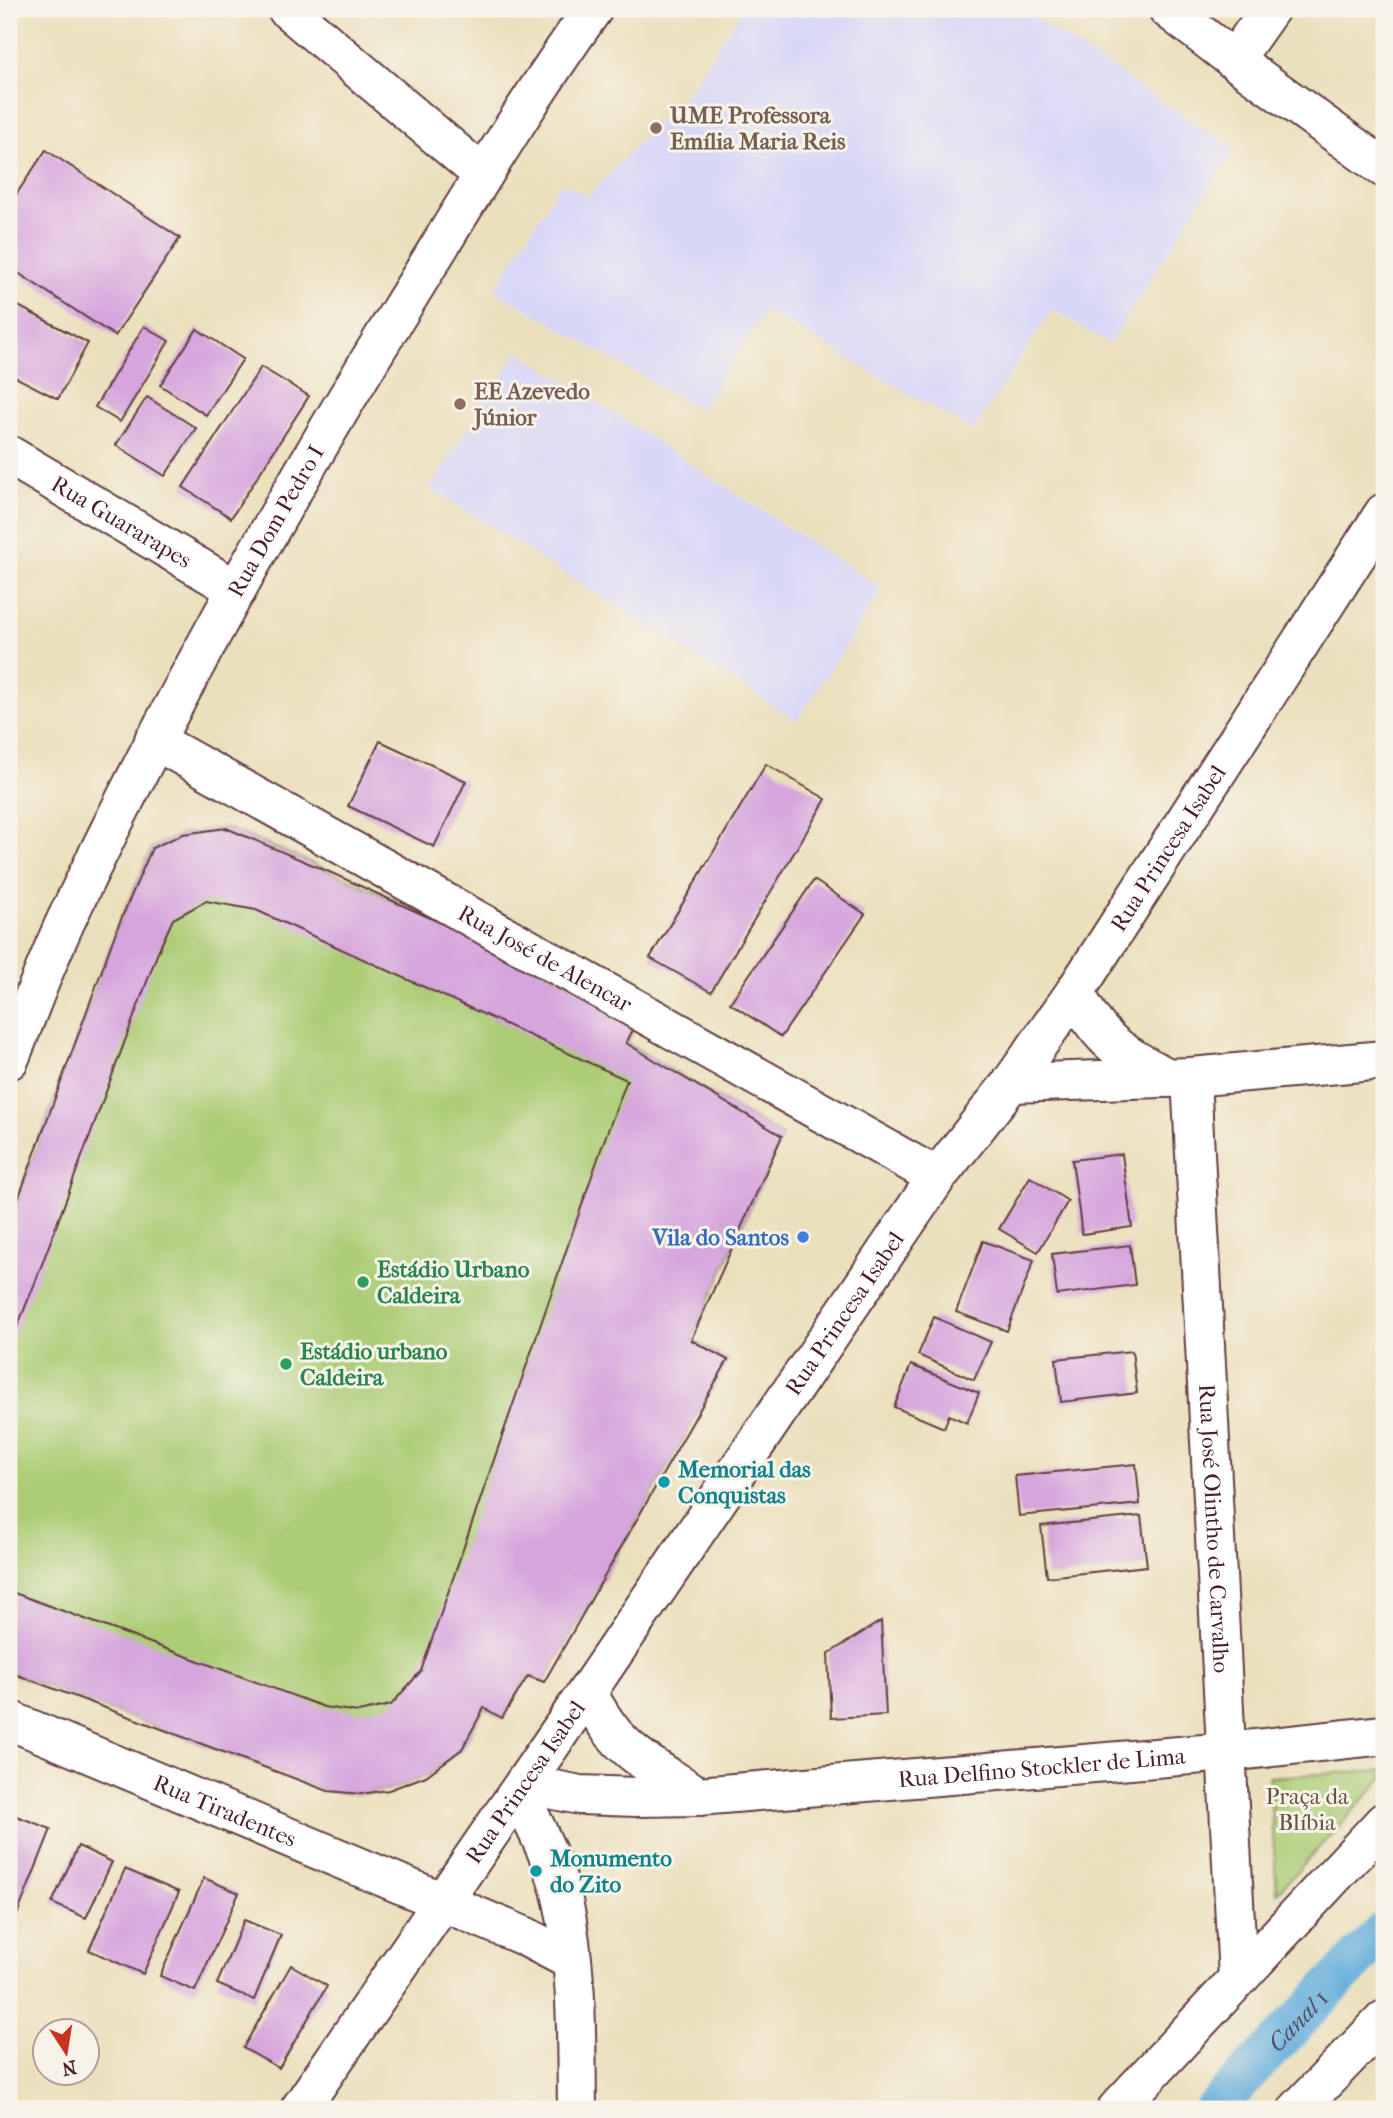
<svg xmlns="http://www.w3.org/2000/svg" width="1393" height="2118" font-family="'IM FELL French Canon',serif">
	<rect width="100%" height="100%" fill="#f7f3e8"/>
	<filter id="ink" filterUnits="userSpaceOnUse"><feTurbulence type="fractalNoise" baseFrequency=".0143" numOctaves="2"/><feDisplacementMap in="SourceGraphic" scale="14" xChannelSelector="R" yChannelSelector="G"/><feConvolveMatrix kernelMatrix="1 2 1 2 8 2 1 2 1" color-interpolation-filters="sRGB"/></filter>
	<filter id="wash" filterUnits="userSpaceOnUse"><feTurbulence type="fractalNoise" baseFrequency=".00686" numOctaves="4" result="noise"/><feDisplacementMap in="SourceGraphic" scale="28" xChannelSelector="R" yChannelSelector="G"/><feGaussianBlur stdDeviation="1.57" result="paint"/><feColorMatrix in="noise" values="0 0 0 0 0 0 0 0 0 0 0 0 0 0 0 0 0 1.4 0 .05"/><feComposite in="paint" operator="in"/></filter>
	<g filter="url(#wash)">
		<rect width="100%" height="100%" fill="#ebe0bd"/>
		<!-- built -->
		<g fill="#d9d7f8">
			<polygon points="742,9 1021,9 1234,149 1109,344 1052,309 973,431 765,310 700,410 494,290 562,182 587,197 693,86"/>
			<polygon points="518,351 882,589 797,721 430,488"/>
		</g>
		<!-- green -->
		<g fill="#accc74" stroke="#7b7650" stroke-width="2">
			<path d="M226,828c141,55 278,122 413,191l-12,24 155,93 -90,203 36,21 -184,322 -16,-6 -26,42 -18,-10 -22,41 -36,27 -37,14 -28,4 -33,-3 -319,-119v-448l109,-298 34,-78 31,-14z"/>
			<polygon points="1384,1770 1384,1777 1277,1893 1269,1777"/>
		</g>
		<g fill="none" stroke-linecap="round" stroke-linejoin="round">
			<!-- canal -->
			<path stroke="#65addc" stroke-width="40" id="s1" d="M1214,2109l170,-178"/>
		</g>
		<g id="blocks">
			<!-- building -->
			<g fill="#d6a5dd">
				<polygon points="46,150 180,238 115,336 9,267 9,205"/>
				<polygon points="9,301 88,343 58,399 9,374"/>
				<polygon points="144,326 169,341 120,422 95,407"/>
				<polygon points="197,329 243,359 206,415 160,385"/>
				<polygon points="261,367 309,396 231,518 183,487"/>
				<polygon points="147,397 196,428 165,476 116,445"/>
				<polygon points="380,741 466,781 434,847 348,806"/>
				<polygon points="766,764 826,799 711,992 650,958"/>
				<polygon points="226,828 334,874 531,964 639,1019 626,1043 782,1136 691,1340 728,1360 544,1682 528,1676 502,1718 484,1708 462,1749 426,1776 389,1790 361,1794 328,1791 9,1672 9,1591 324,1707 358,1712 391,1705 421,1671 604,1141 627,1080 256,910 206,901 173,919 158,952 35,1283 9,1347 9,1224 118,926 152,848 183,834"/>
				<polygon points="814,880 865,914 781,1037 730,1003"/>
				<polygon points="1122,1154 1132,1227 1082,1234 1072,1160"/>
				<polygon points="1030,1177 1068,1201 1038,1252 999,1229"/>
				<polygon points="983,1241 1034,1260 1007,1331 956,1312"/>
				<polygon points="1130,1245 1135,1285 1057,1295 1052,1254"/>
				<polygon points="934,1317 991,1342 974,1380 918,1355"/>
				<polygon points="1132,1351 1137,1393 1061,1402 1056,1359"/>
				<polygon points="911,1365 979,1393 967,1423 949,1415 944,1428 894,1407"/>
				<polygon points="1136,1464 1140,1504 1019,1516 1015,1476"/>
				<polygon points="1141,1516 1147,1566 1047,1577 1041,1526"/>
				<polygon points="881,1621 886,1715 831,1718 828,1654"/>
				<polygon points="11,1814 51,1829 9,1935 9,1821"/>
				<polygon points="78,1846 112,1862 86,1918 52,1903"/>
				<polygon points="125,1869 179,1892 143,1974 89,1950"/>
				<polygon points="204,1878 239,1893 195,1991 160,1976"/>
				<polygon points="244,1920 281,1935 254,2000 217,1984"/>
				<polygon points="291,1965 327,1986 279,2068 243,2048"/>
			</g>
		</g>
	</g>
	<g filter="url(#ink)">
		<use href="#blocks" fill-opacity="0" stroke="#623c41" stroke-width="2"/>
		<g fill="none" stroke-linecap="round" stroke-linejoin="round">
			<!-- minor casing -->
			<g stroke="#623c41" stroke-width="42">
				<g id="minor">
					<polyline points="287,9 483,175"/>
					<polyline points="1168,9 1234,60 1384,168"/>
					<polyline points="1234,60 1270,9"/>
					<path id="s2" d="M9,455l228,135"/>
					<path id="s3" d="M154,740l783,437"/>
					<path d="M1075,992c24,49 46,61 93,86"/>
					<path id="s4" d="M9,1060c20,-49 37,-98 60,-146 99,-209 213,-412 335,-610 61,-99 121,-200 189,-295"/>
					<path id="s5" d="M1191,1077l47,901"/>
					<polyline points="1011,1083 1191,1077 1384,1060"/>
					<path d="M587,1692c8,15 16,29 27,42 22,26 56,43 84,62"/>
					<path id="s6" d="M9,1720l515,216 48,25"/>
					<path id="s7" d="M524,1784l56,11 56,2 62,-1 529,-44 157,-17"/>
					<path d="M519,1792c16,35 36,71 44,109 15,68 13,139 14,208"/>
					<path id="s8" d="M300,2109l287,-417 350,-515 74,-94 64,-91 309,-479"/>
				</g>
			</g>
			<!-- major casing -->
			<g stroke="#623c41" stroke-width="42">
				<g id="major">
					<polyline points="1117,2109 1384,1822"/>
					<polyline points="1298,2109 1384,2020"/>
				</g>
			</g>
			<!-- minor -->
			<use href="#minor" stroke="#fff" stroke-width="38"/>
			<!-- major -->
			<use href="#major" stroke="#fff" stroke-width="38"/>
		</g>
	</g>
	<!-- markers -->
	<g fill="#8d6e63" stroke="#f7f3e8" stroke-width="2.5">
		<circle cx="656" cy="128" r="7"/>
		<circle cx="460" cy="404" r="7"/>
	</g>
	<circle fill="#3f7fe0" stroke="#f7f3e8" stroke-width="2.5" cx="803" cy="1237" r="7"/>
	<g fill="#2e9e5b" stroke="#f7f3e8" stroke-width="2.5">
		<circle cx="363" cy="1282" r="7"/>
		<circle cx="286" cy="1364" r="7"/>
	</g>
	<g fill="#0f9aa8" stroke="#f7f3e8" stroke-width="2.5">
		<circle cx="664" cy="1482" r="7"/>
		<circle cx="536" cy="1871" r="7"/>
	</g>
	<g text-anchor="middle" stroke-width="6" stroke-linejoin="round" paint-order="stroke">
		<!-- education labels -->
		<g font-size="23" font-weight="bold" fill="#785e54" stroke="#f7f3e8" text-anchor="start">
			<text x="670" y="123">UME Professora<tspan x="670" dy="26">Emília Maria Reis</tspan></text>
			<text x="474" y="399">EE Azevedo<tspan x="474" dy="26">Júnior</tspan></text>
		</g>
		<!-- street labels -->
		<g font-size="23" fill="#4a1f2b" stroke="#f7f3e8">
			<text dy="8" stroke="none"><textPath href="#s4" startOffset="602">Rua Dom Pedro I</textPath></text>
			<text dy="8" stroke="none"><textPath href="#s2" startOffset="131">Rua Guararapes</textPath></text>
			<text dy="8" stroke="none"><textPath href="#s8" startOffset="1531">Rua Princesa Isabel</textPath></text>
			<text dy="8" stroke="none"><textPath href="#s3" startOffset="448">Rua José de Alencar</textPath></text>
			<text dy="8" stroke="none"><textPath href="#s8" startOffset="964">Rua Princesa Isabel</textPath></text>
			<text dy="8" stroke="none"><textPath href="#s5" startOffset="452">Rua José Olintho de Carvalho</textPath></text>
			<text dy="8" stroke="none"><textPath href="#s7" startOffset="520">Rua Delfino Stockler de Lima</textPath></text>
			<text dy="8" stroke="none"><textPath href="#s8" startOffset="397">Rua Princesa Isabel</textPath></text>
			<text dy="8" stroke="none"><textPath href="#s6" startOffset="234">Rua Tiradentes</textPath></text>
		</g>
		<!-- shop labels -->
		<g font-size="23" font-weight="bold" fill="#366cbe" stroke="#f7f3e8" text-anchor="end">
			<text x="789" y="1245">Vila do Santos</text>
		</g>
		<!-- leisure labels -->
		<g font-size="23" font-weight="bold" fill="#27864d" stroke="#f7f3e8" text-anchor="start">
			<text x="377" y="1277">Estádio Urbano<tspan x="377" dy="26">Caldeira</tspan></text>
			<text x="300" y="1359">Estádio urbano<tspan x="300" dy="26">Caldeira</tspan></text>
		</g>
		<!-- culture labels -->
		<g font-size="23" font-weight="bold" fill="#0d838f" stroke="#f7f3e8" text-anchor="start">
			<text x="678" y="1477">Memorial das<tspan x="678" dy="26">Conquistas</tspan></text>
			<text x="550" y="1866">Monumento<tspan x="550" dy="26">do Zito</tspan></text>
		</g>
		<!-- park labels -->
		<g font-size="23" fill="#675341" stroke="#f7f3e8">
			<text x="1307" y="1804">Praça da<tspan x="1307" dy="26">Blíbia</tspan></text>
		</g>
		<!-- water labels -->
		<g font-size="24" font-style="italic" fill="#535169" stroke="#f7f3e8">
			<text dy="8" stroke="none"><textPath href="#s1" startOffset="122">Canal 1</textPath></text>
		</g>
	</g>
	<!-- margin -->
	<rect width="1393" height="2118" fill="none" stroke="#f7f3e8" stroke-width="35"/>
	<!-- north arrow -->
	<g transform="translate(66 2052) rotate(168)"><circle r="33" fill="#f7f3e8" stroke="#b29e9c" stroke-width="2"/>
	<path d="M0-5L12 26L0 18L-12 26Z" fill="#c8321e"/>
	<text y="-10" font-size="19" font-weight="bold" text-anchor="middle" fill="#4a1f2b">N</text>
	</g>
</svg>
